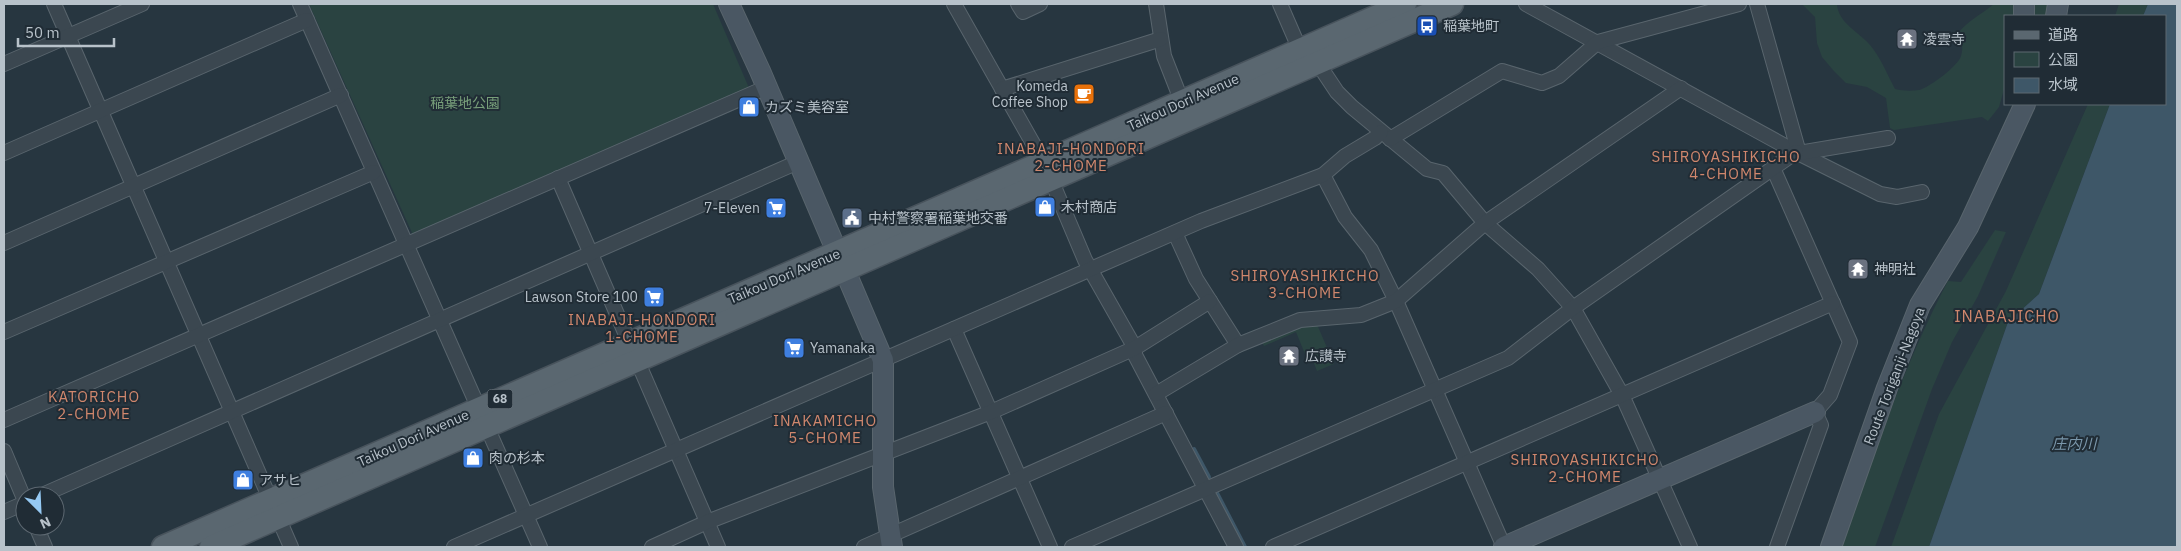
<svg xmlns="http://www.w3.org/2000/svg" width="2181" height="551" font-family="'IBM Plex Sans','Noto Sans JP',sans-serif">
	<rect width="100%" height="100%" fill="#273640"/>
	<!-- green -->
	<g fill="#2a4341">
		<polygon points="309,4 713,4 749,88 413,235"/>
		<path d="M1802,4h35c1,19 22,28 33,41 11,13 17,29 25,44 8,2 16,2 24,1 10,-2 40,-25 42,-34 3,-9 0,-16 -2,-24 10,-12 23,-18 35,-28h22v12h-11v70l-6,21 -11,14 -6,-4 -88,13 -4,-2 -4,-30 -19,-11 -21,-4 -13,-13 -11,-13 -5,-14 -2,-26z"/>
		<polygon points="2033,4 2050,4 2047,16 2032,16"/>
		<polygon points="2119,4 2148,4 2143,16 2115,16"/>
		<polygon points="2088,104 2110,104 2039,294 2008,322 1929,547 1891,547 1939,414 2006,291"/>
		<path d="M1995,230l11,2 -28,64 -26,46 -20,47 -57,158h-34c33,-90 62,-181 107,-266l13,1z"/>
		<polygon points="1316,322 1334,364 1317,371 1310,353 1305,354 1296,332 1264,346 1261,340"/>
	</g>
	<!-- water -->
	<polygon fill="#3e5768" points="2148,4 2177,4 2177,547 1929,547 2008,322 2039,294 2110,104 2165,104 2165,16 2143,16"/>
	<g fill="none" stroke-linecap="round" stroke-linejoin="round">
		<!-- stream -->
		<g stroke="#3e5768" stroke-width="4">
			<polyline points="1194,449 1209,477"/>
			<polyline points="1217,493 1245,547"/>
		</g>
		<!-- street casing -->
		<g stroke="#59656d" stroke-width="16">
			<g id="street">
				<polyline points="54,4 291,547"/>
				<polyline points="300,4 540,547"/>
				<polyline points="954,4 1044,163 1085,260 1135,348 1135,355 1236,547"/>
				<polyline points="1018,4 1023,12 1040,4"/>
				<polyline points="1156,4 1164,56 1182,102"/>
				<polyline points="1280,4 1300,50"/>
				<polyline points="1526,4 1796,152 1880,194 1897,197 1922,192"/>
				<polyline points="1757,4 1799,153 1888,138"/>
				<polyline points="1317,62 1337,92 1352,107 1427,169 1443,173 1485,223 1538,269 1573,308 1622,395 1690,547"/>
				<polyline points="4,64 142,4"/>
				<polyline points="1002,89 1161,39"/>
				<polyline points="1390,139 1502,71 1542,83 1559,76 1598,42 1739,4"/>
				<polyline points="4,153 307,20"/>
				<polyline points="1773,168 1850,342 1830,395 1815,412 1821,425 1777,547"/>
				<polyline points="1323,175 1345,217 1371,250 1396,301 1504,547"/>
				<polyline points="558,178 718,547"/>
				<polyline points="1175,233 1196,279 1238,345"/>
				<polyline points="4,243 341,95"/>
				<polyline points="954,329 1050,547"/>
				<polyline points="4,332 374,172"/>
				<polyline points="1156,394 1238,345 1300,320 1361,315 1396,301 1485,223 1681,88"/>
				<polyline points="4,420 765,88"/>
				<polyline points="4,451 25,501"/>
				<polyline points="40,496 798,162"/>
				<polyline points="4,512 25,503"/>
				<polyline points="36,526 45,547"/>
				<polyline points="454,547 1201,221 1323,175 1345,156 1375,138 1381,132"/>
				<polyline points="652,547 707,522 991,412 1135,348 1210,301"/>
				<polyline points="864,547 1166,413"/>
				<polyline points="1072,547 1508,358 1573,308 1796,152"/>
				<polyline points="1273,547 1833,303"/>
			</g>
		</g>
		<!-- secondary casing -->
		<g stroke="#59656d" stroke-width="22">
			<g id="secondary">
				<polyline points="729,4 760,71 883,360 883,487 892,547"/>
				<polyline points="2024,16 2024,4"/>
				<polyline points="2056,16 2058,4"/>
				<polyline points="1504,547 1815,412"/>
				<polyline points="1831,547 1887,388 1920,305 1968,227 2025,104"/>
			</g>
		</g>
		<!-- primary casing -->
		<g stroke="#48535c" stroke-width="25">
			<g id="primary">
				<polyline points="163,547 1405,4"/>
				<polyline points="211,547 1452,4"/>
			</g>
		</g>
		<!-- street -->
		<use href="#street" stroke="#3b4750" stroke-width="14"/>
		<!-- secondary -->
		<use href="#secondary" stroke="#4a5763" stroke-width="20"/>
		<!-- primary -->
		<use href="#primary" stroke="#5a6770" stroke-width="22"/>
	</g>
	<!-- icons -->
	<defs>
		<g id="bus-square" transform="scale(1.125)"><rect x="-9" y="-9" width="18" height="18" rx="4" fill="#1a4fb4" stroke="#202c35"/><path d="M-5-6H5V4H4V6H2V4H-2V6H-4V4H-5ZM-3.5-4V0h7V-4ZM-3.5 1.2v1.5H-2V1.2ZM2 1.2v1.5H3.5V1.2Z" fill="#fff"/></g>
		<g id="temple-square" transform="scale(1.125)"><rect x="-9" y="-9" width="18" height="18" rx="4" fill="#6b7280" stroke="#202c35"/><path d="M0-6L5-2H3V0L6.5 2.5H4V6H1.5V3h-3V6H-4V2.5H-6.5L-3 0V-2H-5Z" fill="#fff"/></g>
		<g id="cafe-square" transform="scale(1.125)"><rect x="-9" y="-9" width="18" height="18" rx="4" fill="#e8710a" stroke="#202c35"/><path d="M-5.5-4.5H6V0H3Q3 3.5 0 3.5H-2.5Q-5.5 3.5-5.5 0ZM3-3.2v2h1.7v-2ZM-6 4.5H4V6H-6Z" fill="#fff"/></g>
		<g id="shop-square" transform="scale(1.125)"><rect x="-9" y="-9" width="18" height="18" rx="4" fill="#3f7fe0" stroke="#202c35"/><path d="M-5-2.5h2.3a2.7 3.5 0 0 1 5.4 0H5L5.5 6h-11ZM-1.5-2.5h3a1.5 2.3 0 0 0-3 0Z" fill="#fff"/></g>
		<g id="supermarket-square" transform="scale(1.125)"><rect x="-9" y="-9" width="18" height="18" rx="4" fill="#3f7fe0" stroke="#202c35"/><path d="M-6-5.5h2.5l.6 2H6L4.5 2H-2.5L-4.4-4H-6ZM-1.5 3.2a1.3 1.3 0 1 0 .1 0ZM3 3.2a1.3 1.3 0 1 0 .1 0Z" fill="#fff"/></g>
		<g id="civic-square" transform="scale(1.125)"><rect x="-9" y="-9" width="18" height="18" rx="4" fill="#5c6f8a" stroke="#202c35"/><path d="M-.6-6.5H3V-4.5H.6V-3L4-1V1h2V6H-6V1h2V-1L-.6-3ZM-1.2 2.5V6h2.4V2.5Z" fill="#fff"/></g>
	</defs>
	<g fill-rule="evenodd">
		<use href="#bus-square" x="1427" y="26"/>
		<use href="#temple-square" x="1907" y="39"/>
		<use href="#cafe-square" x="1084" y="94"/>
		<use href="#shop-square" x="749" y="107"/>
		<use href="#shop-square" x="1045" y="207"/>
		<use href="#supermarket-square" x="776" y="208"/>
		<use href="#civic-square" x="852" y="218"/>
		<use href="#temple-square" x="1858" y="269"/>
		<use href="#supermarket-square" x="654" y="297"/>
		<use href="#supermarket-square" x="794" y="348"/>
		<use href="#temple-square" x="1289" y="356"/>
		<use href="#shop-square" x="473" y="458"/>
		<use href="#shop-square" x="243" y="480"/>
	</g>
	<g text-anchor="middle" stroke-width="4" stroke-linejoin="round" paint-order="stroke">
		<!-- shield labels -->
		<rect fill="#202c35" stroke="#8a959d" stroke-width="1" x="487.5" y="389.5" width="25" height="19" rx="4"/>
		<g font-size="12" font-weight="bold" fill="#b8c2ca">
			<text x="500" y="403">68</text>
		</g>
		<!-- poi labels -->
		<g font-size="14" fill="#b8c2ca" stroke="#202c35" text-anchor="start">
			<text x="1443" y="31">稲葉地町</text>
			<text x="1923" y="44">凌雲寺</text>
			<text x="1068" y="91" text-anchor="end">Komeda<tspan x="1068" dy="16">Coffee Shop</tspan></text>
			<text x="765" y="112">カズミ美容室</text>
			<text x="1061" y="212">木村商店</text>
			<text x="760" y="213" text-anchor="end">7-Eleven</text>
			<text x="868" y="223">中村警察署稲葉地交番</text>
			<text x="1874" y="274">神明社</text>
			<text x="638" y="302" text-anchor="end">Lawson Store 100</text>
			<text x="810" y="353">Yamanaka</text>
			<text x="1305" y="361">広讃寺</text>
			<text x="489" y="463">肉の杉本</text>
			<text x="259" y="485">アサヒ</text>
		</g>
		<!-- street labels -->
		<g font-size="14" fill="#b8c2ca" stroke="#202c35">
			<text transform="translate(1183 102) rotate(-24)" y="5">Taikou Dori Avenue</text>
			<text transform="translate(784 276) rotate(-23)" y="5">Taikou Dori Avenue</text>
			<text transform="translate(1894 376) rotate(-69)" y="5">Route Toriganji-Nagoya</text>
			<text transform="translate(413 438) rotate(-24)" y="5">Taikou Dori Avenue</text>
		</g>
		<!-- park labels -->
		<g font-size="14" fill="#789f7a" stroke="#202c35">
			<text x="465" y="108">稲葉地公園</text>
		</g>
		<!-- neighbourhood labels -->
		<g font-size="15" letter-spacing="1" fill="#d0876d" stroke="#202c35">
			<text x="1071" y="154">INABAJI-HONDORI<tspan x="1071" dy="17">2-CHOME</tspan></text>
			<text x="1726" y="162">SHIROYASHIKICHO<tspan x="1726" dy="17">4-CHOME</tspan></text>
			<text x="1305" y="281">SHIROYASHIKICHO<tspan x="1305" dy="17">3-CHOME</tspan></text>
			<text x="642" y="325">INABAJI-HONDORI<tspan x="642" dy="17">1-CHOME</tspan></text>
			<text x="94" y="402">KATORICHO<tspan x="94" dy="17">2-CHOME</tspan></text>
			<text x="825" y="426">INAKAMICHO<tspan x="825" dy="17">5-CHOME</tspan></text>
			<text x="1585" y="465">SHIROYASHIKICHO<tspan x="1585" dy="17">2-CHOME</tspan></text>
		</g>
		<!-- water labels -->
		<g font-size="15" font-style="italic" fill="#7a97ab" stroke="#202c35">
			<text x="2074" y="449">庄内川</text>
		</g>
		<!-- quarter labels -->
		<g font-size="16" letter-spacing="1" fill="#d0876d" stroke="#202c35">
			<text x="2007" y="322">INABAJICHO</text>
		</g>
	</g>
	<!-- border -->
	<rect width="2181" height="551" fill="none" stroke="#b8c2ca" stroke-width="10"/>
	<!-- legend -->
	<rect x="2004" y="15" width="162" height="90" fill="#202c35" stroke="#5d6871"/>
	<rect x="2014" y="31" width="25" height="8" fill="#5a6770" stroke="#5d6871"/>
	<text x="2048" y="40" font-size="15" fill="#b8c2ca">道路</text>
	<rect x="2014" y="52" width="25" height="15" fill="#2a4341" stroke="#5d6871"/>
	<text x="2048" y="65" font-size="15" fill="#b8c2ca">公園</text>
	<rect x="2014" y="78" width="25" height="15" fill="#3e5768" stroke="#5d6871"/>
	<text x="2048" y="90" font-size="15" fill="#b8c2ca">水域</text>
	<!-- north arrow -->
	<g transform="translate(40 511) rotate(156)"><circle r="24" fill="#202c35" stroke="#5d6871"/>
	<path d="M0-4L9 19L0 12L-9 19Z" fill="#95c9f3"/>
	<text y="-8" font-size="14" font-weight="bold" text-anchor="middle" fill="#b8c2ca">N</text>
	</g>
	<!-- scale -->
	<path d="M18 38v8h96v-8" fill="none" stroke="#b8c2ca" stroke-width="2.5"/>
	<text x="25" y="38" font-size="15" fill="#b8c2ca" stroke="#202c35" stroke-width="4" paint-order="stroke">50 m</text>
</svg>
